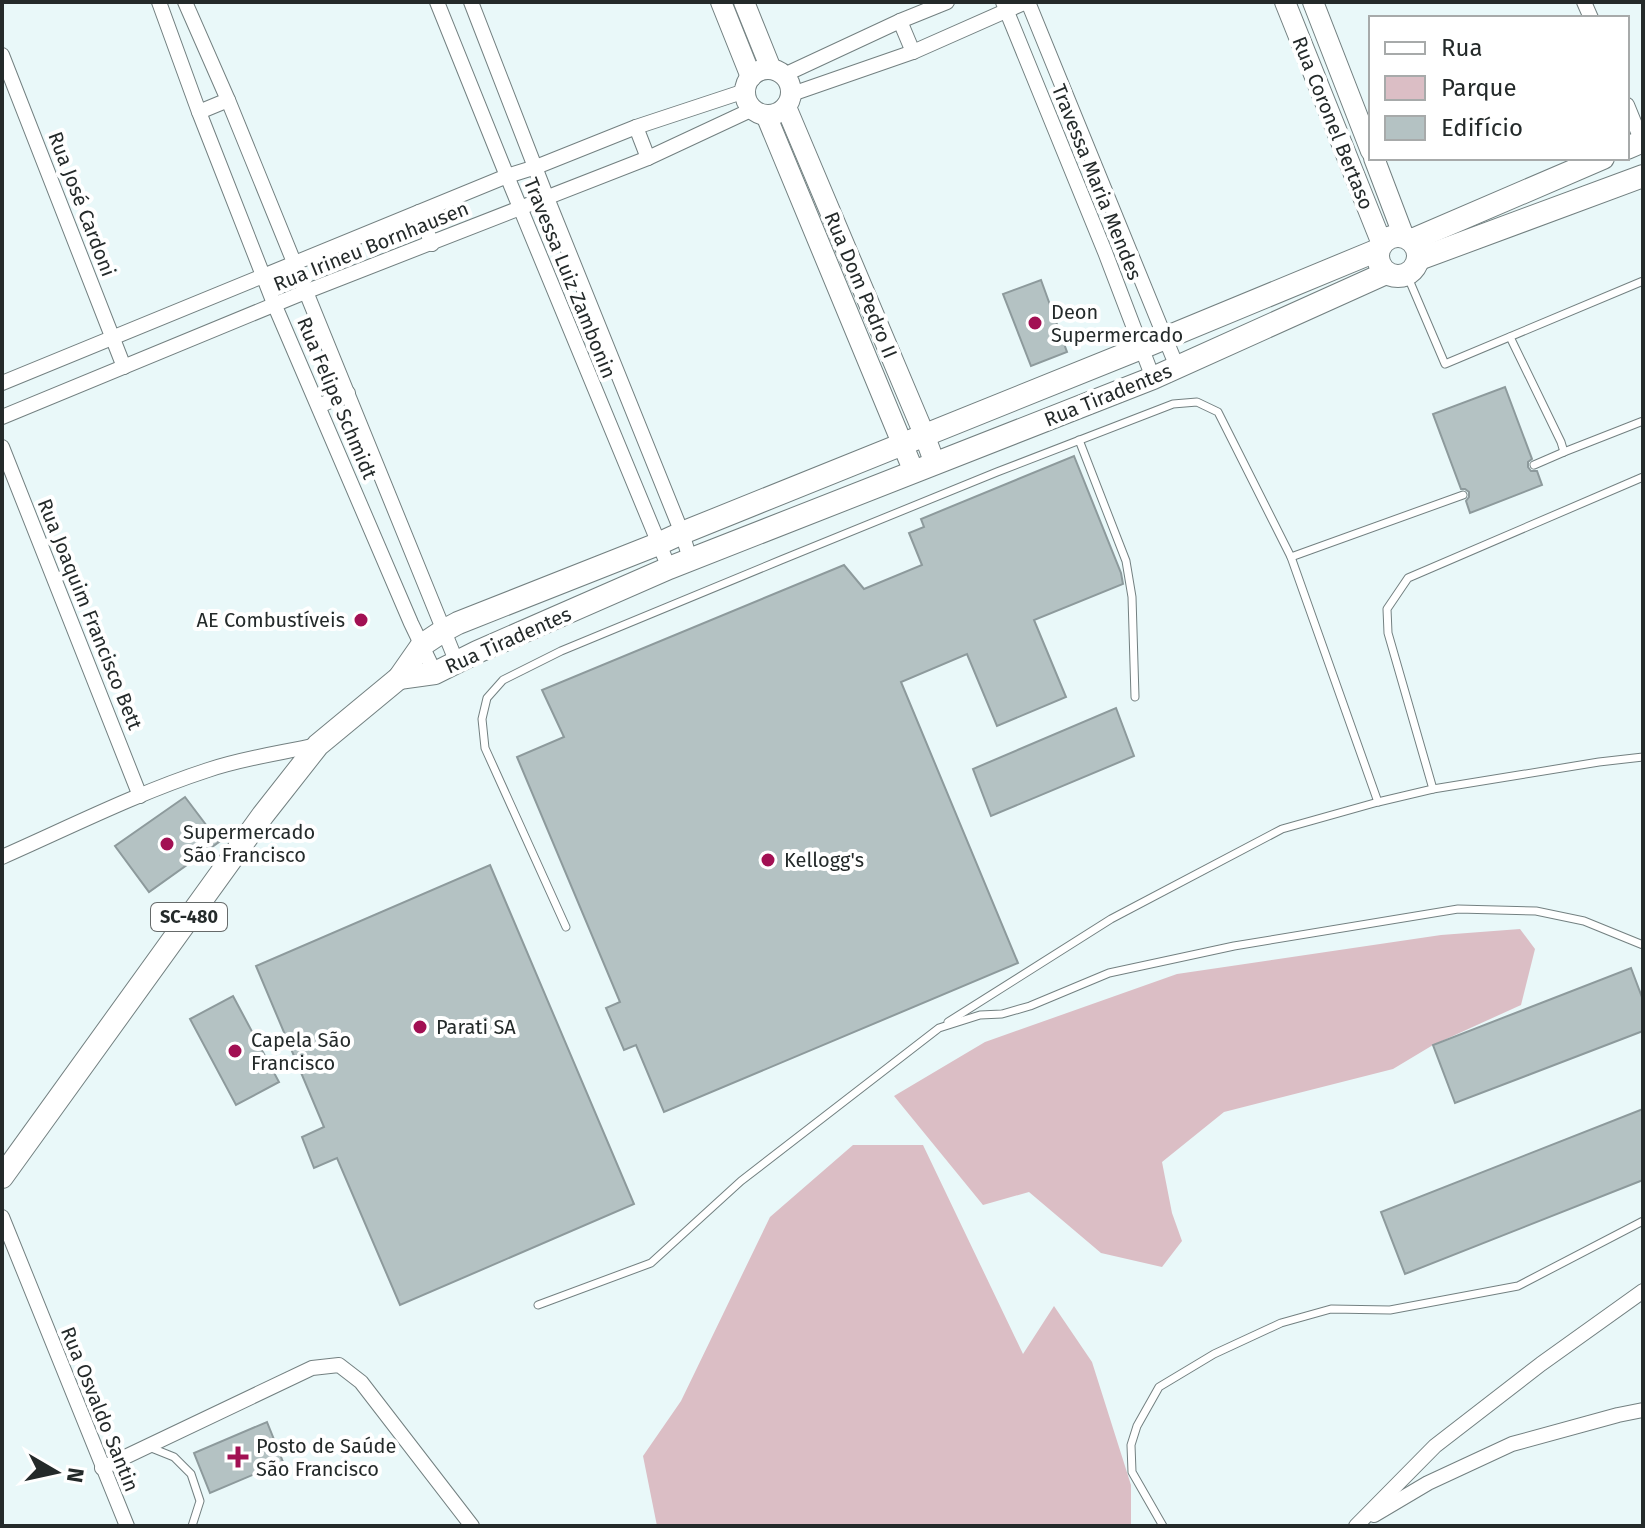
<svg xmlns="http://www.w3.org/2000/svg" width="1645" height="1528" font-family="'Fira Sans',sans-serif">
	<rect width="100%" height="100%" fill="#e9f8f9"/>
	<!-- green -->
	<g fill="#dbbec5">
		<polygon points="1520,929 1535,949 1521,1005 1433,1045 1393,1069 1224,1112 1162,1162 1172,1213 1182,1241 1162,1267 1101,1253 1029,1192 983,1205 894,1096 985,1042 1177,974 1441,935"/>
		<polygon points="853,1145 923,1145 1023,1354 1054,1306 1092,1362 1131,1485 1131,1526 657,1526 643,1456 681,1401 770,1217"/>
	</g>
	<!-- building -->
	<g fill="#b4c2c3" stroke="#8d9a9c" stroke-width="2">
		<polygon points="1041,280 1067,352 1031,366 1003,294"/>
		<polygon points="1505,387 1532,459 1528,462 1528,467 1531,471 1537,471 1542,485 1470,513 1466,501 1469,497 1469,492 1465,489 1461,489 1433,414"/>
		<polygon points="1074,456 1121,573 1123,584 1034,620 1066,697 997,726 967,654 901,682 1018,963 664,1112 636,1045 624,1050 606,1008 620,1002 517,757 564,737 542,690 844,565 864,589 922,565 909,533 924,527 921,519"/>
		<polygon points="1116,708 1134,756 991,816 973,769"/>
		<polygon points="185,797 219,842 149,892 115,846"/>
		<polygon points="490,865 634,1204 400,1305 337,1158 314,1168 302,1137 324,1127 256,966"/>
		<polygon points="1631,968 1643,1000 1643,1031 1455,1103 1433,1045"/>
		<polygon points="233,996 279,1082 236,1105 190,1019"/>
		<polygon points="1643,1109 1643,1180 1405,1274 1381,1212"/>
		<polygon points="267,1422 283,1462 210,1493 194,1453"/>
	</g>
	<g fill="none" stroke-linecap="round" stroke-linejoin="round">
		<!-- lane casing -->
		<g stroke="#738081" stroke-width="9">
			<g id="lane">
				<polyline points="1407,275 1445,364 1643,281"/>
				<polyline points="1510,337 1561,442 1564,452 1643,421"/>
				<polyline points="1079,440 1126,561 1132,597 1135,697"/>
				<polyline points="1534,465 1564,452"/>
				<polyline points="1643,477 1408,578 1387,609 1388,633 1433,789 1599,762 1643,757"/>
				<polyline points="1291,557 1463,495"/>
				<polyline points="566,927 485,748 482,719 487,698 503,680 561,651 781,560 997,472 1173,404 1197,402 1218,412 1291,557 1378,802"/>
				<polyline points="948,1022 1111,919 1282,829 1378,802 1433,789"/>
				<polyline points="538,1305 651,1263 741,1181 939,1028 980,1015 1002,1014 1030,1006 1109,973 1234,946 1458,909 1536,911 1584,921 1643,945"/>
				<polyline points="149,1447 174,1457 191,1474 200,1501 192,1526"/>
				<polyline points="1163,1526 1132,1472 1131,1445 1137,1426 1159,1387 1214,1354 1281,1323 1331,1309 1390,1310 1518,1286 1643,1221"/>
			</g>
		</g>
		<!-- street casing -->
		<g stroke="#738081" stroke-width="16">
			<g id="street">
				<polyline points="159,2 199,112 275,306 411,623 435,673"/>
				<polyline points="185,2 228,100 457,663"/>
				<polyline points="437,2 507,176 669,568"/>
				<polyline points="471,2 547,198 682,533 690,559"/>
				<polyline points="1003,2 1105,252 1153,378"/>
				<polyline points="1028,2 1177,367"/>
				<polyline points="1584,2 1591,18"/>
				<polyline points="900,21 913,52"/>
				<polyline points="2,55 124,367"/>
				<polyline points="784,75 900,21 947,2"/>
				<polyline points="792,94 913,52 1026,2"/>
				<polyline points="1627,105 1643,144"/>
				<polyline points="199,112 228,100"/>
				<polyline points="636,127 648,158"/>
				<polyline points="419,212 432,244"/>
				<polyline points="2,383 507,176 536,167 636,127 745,91"/>
				<polyline points="319,406 348,393"/>
				<polyline points="2,417 305,292 648,158 753,109"/>
				<polyline points="2,447 140,796"/>
				<path d="M2,857c68,-30 135,-64 206,-87 35,-12 73,-17 109,-25"/>
				<polyline points="2,1217 127,1526"/>
				<polyline points="102,1468 312,1368 339,1365 361,1382 472,1526"/>
				<polyline points="1374,1515 1428,1483 1512,1444 1618,1415 1643,1410"/>
				<polyline points="1356,1526 1435,1446 1541,1364 1643,1291"/>
			</g>
		</g>
		<!-- secondary casing -->
		<g stroke="#738081" stroke-width="22">
			<g id="secondary">
				<polyline points="721,2 751,77"/>
				<polyline points="744,2 771,69"/>
				<polyline points="1285,2 1382,244"/>
				<polyline points="1313,2 1371,151"/>
				<circle cx="768" cy="92" r="23"/>
				<polyline points="786,107 924,434 935,464"/>
				<polyline points="766,115 914,472"/>
				<polyline points="1374,158 1404,237"/>
			</g>
		</g>
		<!-- primary casing -->
		<g stroke="#738081" stroke-width="24">
			<g id="primary">
				<polyline points="1627,148 1643,141"/>
				<circle cx="1398" cy="256" r="20"/>
				<polyline points="1412,240 1603,158"/>
				<polyline points="1419,259 1643,176"/>
				<polyline points="399,678 435,673 477,652 669,568 1153,378 1386,273"/>
				<polyline points="2,1177 263,815 318,745 399,678 422,645 443,631 458,623 658,544 682,533 1141,348 1378,250"/>
			</g>
		</g>
		<!-- lane -->
		<use href="#lane" stroke="#fff" stroke-width="7"/>
		<!-- street -->
		<use href="#street" stroke="#fff" stroke-width="14"/>
		<!-- secondary -->
		<use href="#secondary" stroke="#fff" stroke-width="20"/>
		<!-- primary -->
		<use href="#primary" stroke="#fff" stroke-width="22"/>
	</g>
	<!-- markers -->
	<g fill="#a21053" stroke="#fff" stroke-width="3">
		<circle cx="1035" cy="323" r="8"/>
		<circle cx="361" cy="620" r="8"/>
		<circle cx="167" cy="844" r="8"/>
		<circle cx="768" cy="860" r="8"/>
		<circle cx="420" cy="1027" r="8"/>
		<circle cx="235" cy="1051" r="8"/>
		<path d="M234 1445h8v8h8v8h-8v8h-8v-8h-8v-8h8z"/>
	</g>
	<g text-anchor="middle" stroke-width="8" stroke-linejoin="round" paint-order="stroke">
		<!-- shield labels -->
		<rect fill="#fff" stroke="#666a6a" stroke-width="2" x="151" y="903" width="76" height="28" rx="6"/>
		<g font-size="18" font-weight="bold" fill="#242a2a">
			<text x="189" y="923">SC-480</text>
		</g>
		<!-- street labels -->
		<g font-size="20" fill="#242a2a" stroke="#fff">
			<text transform="translate(1333 123) rotate(68)" y="7">Rua Coronel Bertaso</text>
			<text transform="translate(1097 182) rotate(68)" y="7">Travessa Maria Mendes</text>
			<text transform="translate(82 204) rotate(69)" y="7">Rua José Cardoni</text>
			<text transform="translate(371 246) rotate(-22)" y="7">Rua Irineu Bornhausen</text>
			<text transform="translate(570 278) rotate(68)" y="7">Travessa Luiz Zambonin</text>
			<text transform="translate(861 285) rotate(67)" y="7">Rua Dom Pedro II</text>
			<text transform="translate(1108 395) rotate(-22)" y="7">Rua Tiradentes</text>
			<text transform="translate(337 398) rotate(67)" y="7">Rua Felipe Schmidt</text>
			<text transform="translate(90 614) rotate(68)" y="7">Rua Joaquim Francisco Bett</text>
			<text transform="translate(508 640) rotate(-24)" y="7">Rua Tiradentes</text>
			<text transform="translate(100 1409) rotate(68)" y="7">Rua Osvaldo Santin</text>
		</g>
		<!-- poi labels -->
		<g font-size="20" fill="#242a2a" stroke="#fff" text-anchor="start">
			<text x="1051" y="319">Deon<tspan x="1051" dy="23">Supermercado</tspan></text>
			<text x="345" y="627" text-anchor="end">AE Combustíveis</text>
			<text x="183" y="839">Supermercado<tspan x="183" dy="23">São Francisco</tspan></text>
			<text x="784" y="867">Kellogg's</text>
			<text x="436" y="1034">Parati SA</text>
			<text x="251" y="1047">Capela São<tspan x="251" dy="23">Francisco</tspan></text>
			<text x="256" y="1453">Posto de Saúde<tspan x="256" dy="23">São Francisco</tspan></text>
		</g>
	</g>
	<!-- border -->
	<rect width="1645" height="1528" fill="none" stroke="#242a2a" stroke-width="8"/>
	<!-- legend -->
	<rect x="1369" y="16" width="260" height="144" fill="#ffffff" stroke="#a7aaaa" stroke-width="2"/>
	<rect x="1385" y="42" width="40" height="12" fill="#ffffff" stroke="#a7aaaa" stroke-width="2"/>
	<text x="1441" y="56" font-size="24" fill="#242a2a">Rua</text>
	<rect x="1385" y="76" width="40" height="24" fill="#dbbec5" stroke="#a7aaaa" stroke-width="2"/>
	<text x="1441" y="96" font-size="24" fill="#242a2a">Parque</text>
	<rect x="1385" y="116" width="40" height="24" fill="#b4c2c3" stroke="#a7aaaa" stroke-width="2"/>
	<text x="1441" y="136" font-size="24" fill="#242a2a">Edifício</text>
	<!-- north arrow -->
	<g transform="translate(56 1472) rotate(99)" stroke="#ffffff" stroke-width="6" paint-order="stroke">
	<path d="M0-6L14 30L0 20L-14 30Z" fill="#242a2a"/>
	<text y="-12" font-size="22" font-weight="bold" text-anchor="middle" fill="#242a2a">N</text>
	</g>
</svg>
